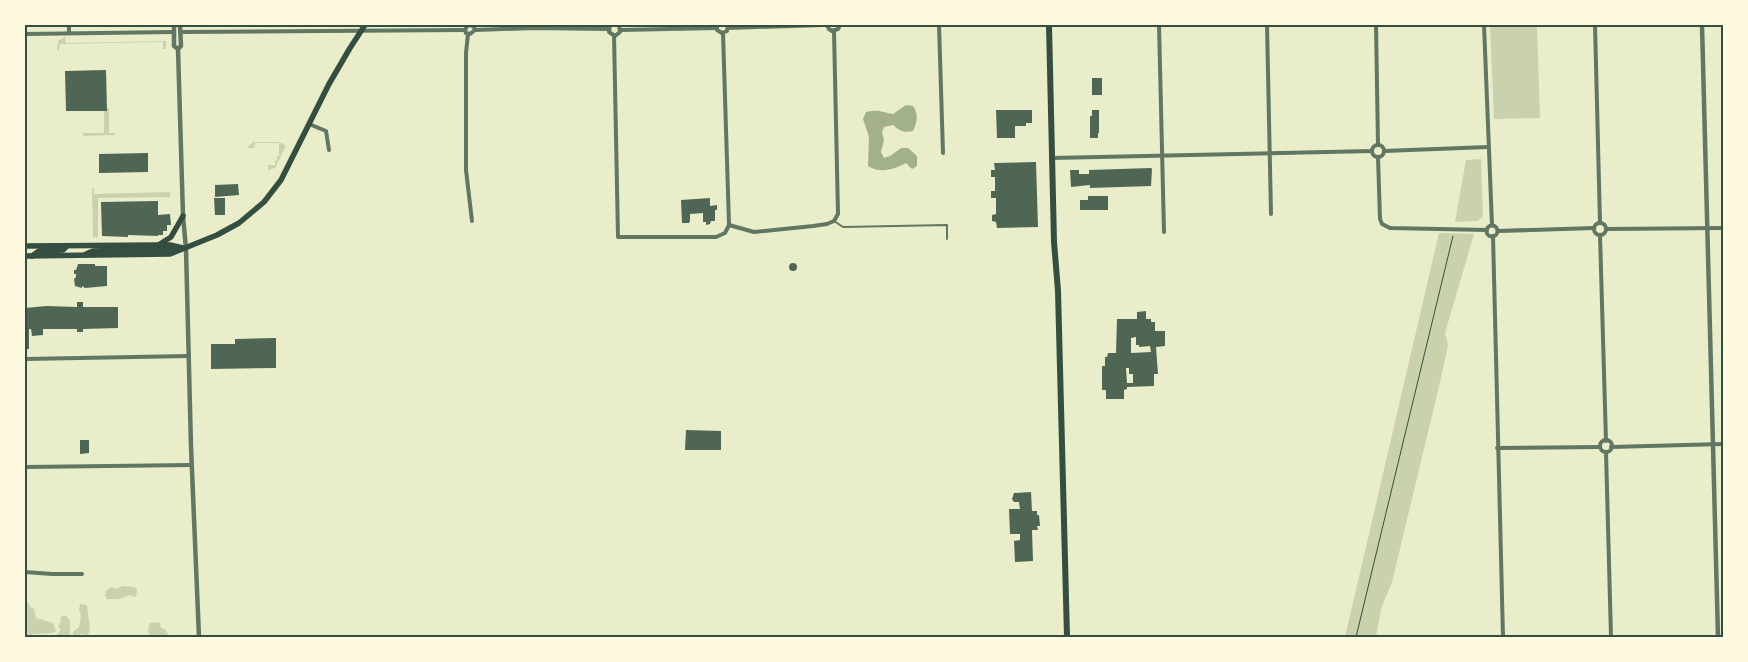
<svg xmlns="http://www.w3.org/2000/svg" width="1748" height="662" font-family="'PT Serif',serif">
	<rect width="100%" height="100%" fill="#e9edc9"/>
	<!-- green -->
	<g fill="#cad2ad">
		<polygon points="1490,25 1537,25 1540,118 1494,119"/>
		<polygon points="65,37 66,43 166,41 166,49 163,49 163,42 60,44 59,50 57,50 58,41"/>
		<polygon points="107,108 109,108 109,133 115,133 115,135 83,136 83,133 104,133 104,111"/>
		<polygon points="253,142 279,142 286,146 275,168 268,170 268,165 275,165 275,161 277,160 277,156 279,156 279,143 255,143 254,148 247,148"/>
		<polygon points="1481,159 1483,216 1478,221 1455,222 1466,160"/>
		<polygon points="92,188 94,188 94,194 170,192 170,197 98,198 98,237 93,237"/>
		<polygon points="1439,233 1474,234 1445,333 1448,345 1441,378 1392,582 1381,609 1376,637 1345,637"/>
		<polygon points="123,586 135,587 137,590 136,597 129,595 119,599 107,599 105,596 106,591 111,587 116,589"/>
		<polygon points="25,601 29,604 30,607 34,609 36,618 53,623 56,631 53,633 32,634 32,637 27,637 25,631"/>
		<polygon points="80,604 87,605 90,630 88,635 81,634 78,637 73,636 73,632 79,627 81,615 79,611"/>
		<path d="M64,615c9,4 5,11 6,19l-3,3h-11l5,-8 -3,-2 3,-6 -1,-3z"/>
		<polygon points="155,622 160,623 161,628 165,629 169,636 176,635 178,637 150,637 148,632 149,623"/>
	</g>
	<!-- water -->
	<path fill="#a3b18a" d="M906,105l7,1c6,8 4,17 0,25 -10,2 -13,0 -20,-6l-9,2 -2,5 2,8 -3,12 3,6 6,-2 11,-8h7l9,8v10l-5,3 -6,-6c-12,6 -25,11 -38,3l1,-29 -6,-18 3,-7c13,-3 15,0 27,2z"/>
	<!-- building -->
	<g fill="#4f6655" fill-rule="evenodd">
		<polygon points="106,70 107,111 66,111 65,71"/>
		<rect x="1092" y="78" width="10" height="17"/>
		<polygon points="996,110 1032,110 1032,123 1026,123 1026,126 1015,126 1015,138 997,138"/>
		<polygon points="1092,110 1099,110 1099,133 1098,133 1098,138 1090,138 1090,116 1092,116"/>
		<polygon points="148,153 148,172 99,173 99,154"/>
		<polygon points="1036,162 1038,227 997,228 996,222 992,221 992,215 996,214 996,198 991,198 991,191 995,191 995,177 991,177 991,170 995,170 994,163"/>
		<polygon points="1151,168 1152,169 1151,186 1090,188 1090,185 1071,187 1070,170 1079,170 1079,174 1089,174 1089,170"/>
		<polygon points="238,184 239,195 215,197 215,185"/>
		<polygon points="1088,196 1108,196 1108,210 1080,210 1080,200 1088,200"/>
		<polygon points="214,198 225,198 225,215 215,215"/>
		<polygon points="710,198 710,206 717,205 717,210 715,210 715,221 711,221 710,224 706,225 706,222 703,222 703,213 690,214 690,221 689,223 682,223 681,200"/>
		<polygon points="158,201 158,215 170,214 171,225 167,225 167,231 163,231 163,235 158,235 158,236 128,235 128,237 102,236 101,202"/>
		<circle cx="793" cy="267" r="4"/>
		<polygon points="78,264 95,264 95,266 107,266 107,286 85,288 82,286 82,288 75,286 74,279 76,277 76,274 74,274 74,270 76,270"/>
		<polygon points="77,302 83,302 83,307 118,307 118,328 83,329 83,332 77,332 77,329 43,329 43,335 32,336 31,329 29,329 29,349 25,349 25,308 46,306 77,307"/>
		<path d="M1146,311v8h5v3h4v9h10v15l-9,1 2,27h-4v12l-27,1v2l-3,1v9h-18v-9h-4v-24h3v-9h2l1,-4h8l1,-34h20v-7zM1136,337v8h3v2l11,-1 1,6 -20,1v-15zM1126,368h3v6h4v9h-6z"/>
		<polygon points="276,338 276,368 211,369 211,344 235,344 235,339"/>
		<polygon points="686,430 721,431 721,450 685,450"/>
		<polygon points="80,440 89,440 89,453 80,454"/>
		<polygon points="1031,492 1032,511 1037,511 1037,515 1039,515 1040,526 1037,526 1038,530 1032,530 1033,561 1015,562 1014,541 1020,540 1020,534 1010,534 1009,509 1020,509 1019,502 1014,502 1012,499 1014,493"/>
	</g>
	<g fill="none" stroke-linecap="round" stroke-linejoin="round">
		<!-- path -->
		<polyline stroke="#344e41" stroke-width="1" points="1356,637 1453,236"/>
		<!-- service -->
		<polyline stroke="#617663" stroke-width="2" points="834,221 843,227 947,225 947,239"/>
		<!-- minor -->
		<g stroke="#617663" stroke-width="4">
			<polyline points="69,25 69,33"/>
			<polyline points="470,25 467,26 465,30 466,33 470,34 475,30 474,27 471,25"/>
			<polyline points="610,25 609,32 615,36 620,32 619,25"/>
			<polyline points="717,25 717,30 722,33 727,31 728,25"/>
			<polyline points="827,25 829,29 832,31 838,29 840,25"/>
			<polyline points="840,25 855,25"/>
			<polyline points="939,25 943,153"/>
			<polyline points="1159,25 1164,232"/>
			<polyline points="1267,25 1271,214"/>
			<polyline points="1376,25 1378,145"/>
			<polyline points="1484,25 1492,225"/>
			<polyline points="1595,25 1600,223"/>
			<polyline points="728,28 822,25"/>
			<polyline points="475,30 534,28 608,29"/>
			<polyline points="621,30 717,28"/>
			<polyline points="181,32 465,30"/>
			<polyline points="25,34 174,32"/>
			<polyline points="468,34 466,53 466,170 472,221"/>
			<polyline points="614,35 618,237 716,237 725,233 729,225 723,33"/>
			<polyline points="309,124 326,131 329,150"/>
			<circle cx="1378" cy="151" r="6"/>
			<polyline points="1384,151 1488,147"/>
			<polyline points="1378,157 1380,219 1382,224 1390,228 1487,230"/>
			<polyline points="1052,158 1372,151"/>
			<circle cx="1600" cy="229" r="6"/>
			<polyline points="729,225 754,232 813,226 827,224 834,221 838,214 834,31"/>
			<circle cx="1492" cy="231" r="5.5"/>
			<polyline points="1606,229 1723,228"/>
			<polyline points="1498,231 1594,228"/>
			<polyline points="1600,235 1606,441"/>
			<polyline points="1493,236 1503,637"/>
			<polyline points="25,359 189,356"/>
			<circle cx="1606" cy="446" r="6"/>
			<polyline points="1611,447 1723,444"/>
			<polyline points="1497,448 1600,447"/>
			<polyline points="1606,452 1611,637"/>
			<polyline points="25,467 192,465"/>
			<polyline points="25,572 52,574 82,574"/>
		</g>
		<!-- tertiary -->
		<g stroke="#617663" stroke-width="4.5">
			<polyline points="174,25 174,46 178,49"/>
			<polyline points="180,25 181,46 178,49 183,216 186,249 191,447 199,637"/>
			<polyline points="1702,25 1718,637"/>
		</g>
		<!-- primary -->
		<g stroke="#344e41" stroke-width="5.5">
			<polyline points="160,244 171,237 183,216"/>
			<polyline points="25,246 158,245 170,245 183,248"/>
			<polyline points="86,254 93,251 176,249"/>
			<polyline points="25,256 170,254 217,235 239,223 264,202 281,180 329,84 350,48 365,25"/>
			<polyline points="32,256 39,251 63,250 67,246"/>
		</g>
		<!-- trunk -->
		<polyline stroke="#344e41" stroke-width="6" points="1049,25 1054,242 1058,291 1067,637"/>
	</g>
	<!-- border -->
	<rect width="1748" height="662" fill="none" stroke="#fefae0" stroke-width="52"/>
	<rect x="26" y="26" width="1696" height="610" fill="none" stroke="#344e41" stroke-width="2"/>
</svg>
